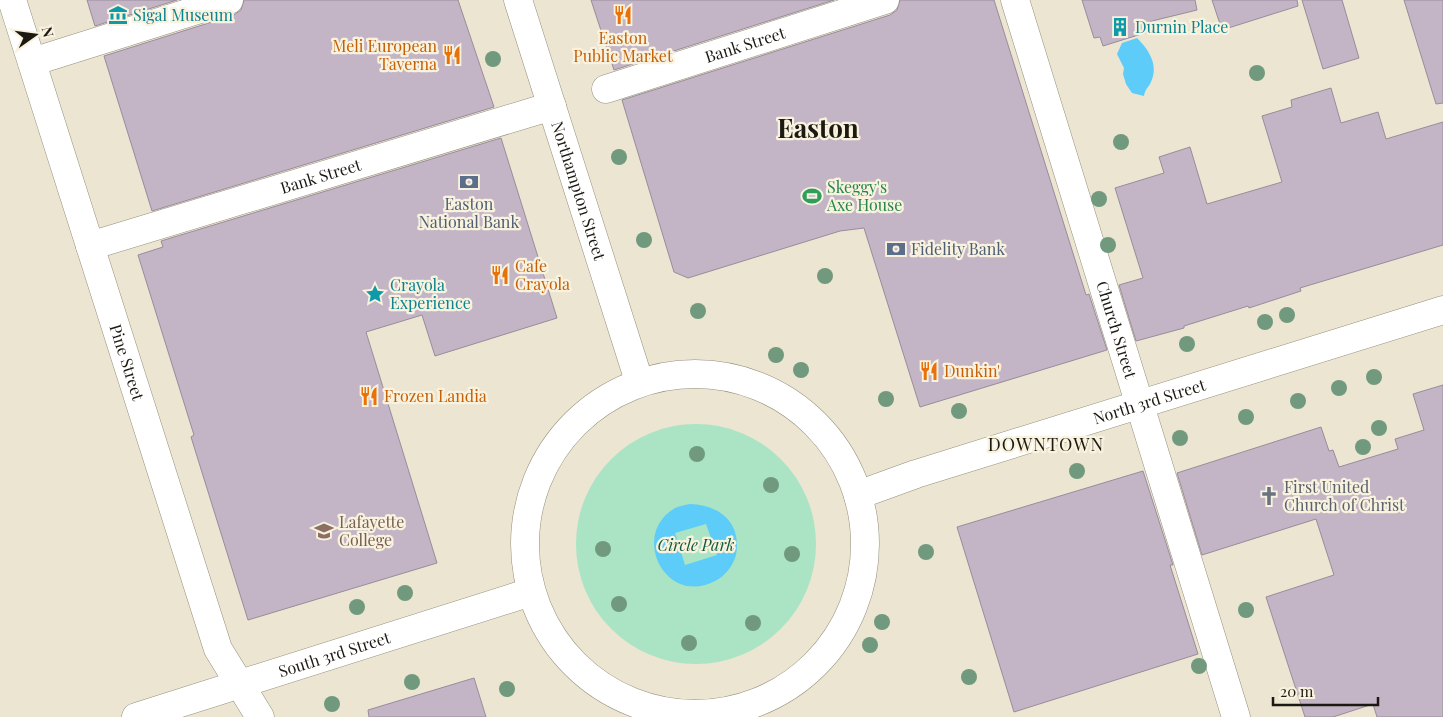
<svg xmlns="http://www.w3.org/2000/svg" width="1443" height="717" font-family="'Playfair Display',serif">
	<rect width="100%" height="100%" fill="#ebe5d1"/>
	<!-- green -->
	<circle fill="#aae4c4" cx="696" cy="544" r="120"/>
	<!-- water -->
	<g fill="#5dccf8" fill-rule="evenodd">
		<path d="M1137,38c12,12 22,27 14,44 -2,5 -6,7 -7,14l-12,-3 -6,-9 -3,-10 1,-6 -7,-14 5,-11z"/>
		<path d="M690,504c30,1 52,19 46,51 -3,11 -11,21 -21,26 -49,26 -86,-46 -40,-73 4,-2 10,-3 15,-4zM706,524l11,31 -32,10 -10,-32z"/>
	</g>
	<!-- building -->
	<g fill="#c3b5c6" stroke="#998c9b">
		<polygon points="87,0 177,0 95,26"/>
		<polygon points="244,0 458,0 494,107 152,211 104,56 234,15 241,10"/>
		<polygon points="591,0 834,0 614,70"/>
		<polygon points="900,0 994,0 1086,295 1089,294 1107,350 920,407 864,228 840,231 688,278 674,272 622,100 890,15 897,10"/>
		<polygon points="1082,0 1195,0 1197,10 1148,22 1151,31 1103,46 1100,37 1094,38"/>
		<polygon points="1212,0 1297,0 1298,6 1222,30"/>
		<polygon points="1302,0 1342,0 1359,58 1323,69"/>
		<polygon points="1404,0 1443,0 1443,103 1436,104"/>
		<polygon points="1331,88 1341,123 1378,112 1386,139 1443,122 1443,245 1300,288 1301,291 1249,308 1248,306 1184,326 1184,328 1136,341 1119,285 1143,278 1115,188 1164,173 1159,157 1190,147 1207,204 1282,182 1262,116 1292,107 1291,100"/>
		<polygon points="501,138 557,318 435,356 422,315 366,332 437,563 248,620 191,437 194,435 138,255 163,247 161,241"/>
		<polygon points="1443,385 1443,717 1377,717 1373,704 1333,717 1305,717 1266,597 1334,575 1316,519 1202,555 1177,473 1321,427 1329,451 1333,450 1339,467 1398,449 1395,439 1424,430 1413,394"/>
		<polygon points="1143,471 1173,565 1170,565 1198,654 1014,712 957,527"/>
		<polygon points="474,678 486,717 369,717 368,710"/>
	</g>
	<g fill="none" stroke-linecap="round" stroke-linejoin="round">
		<!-- minor casing -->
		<g stroke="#958f7d" stroke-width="29">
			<g id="minor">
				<path id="s1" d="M12,0l206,649 42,68"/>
				<path id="s2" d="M1015,0l221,717"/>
				<polyline points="32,62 229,0"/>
				<path id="s3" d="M606,89l279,-89"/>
				<path id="s4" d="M90,246l462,-140"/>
			</g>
		</g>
		<!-- major casing -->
		<g stroke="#958f7d" stroke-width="29">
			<g id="major">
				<path id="s5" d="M518,0l121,381"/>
				<circle cx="695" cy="544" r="170"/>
				<path id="s6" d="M858,495l58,-21 527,-164"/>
				<path id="s7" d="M136,717l395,-125"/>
			</g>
		</g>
		<!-- minor -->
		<use href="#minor" stroke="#fff" stroke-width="28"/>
		<!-- major -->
		<use href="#major" stroke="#fff" stroke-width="28"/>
	</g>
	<!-- trees -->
	<g fill="#71997e">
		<circle cx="493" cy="59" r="8"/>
		<circle cx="1257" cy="73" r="8"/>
		<circle cx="1121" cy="142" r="8"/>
		<circle cx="619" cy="157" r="8"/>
		<circle cx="1099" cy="199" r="8"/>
		<circle cx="644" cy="240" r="8"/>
		<circle cx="1108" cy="245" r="8"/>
		<circle cx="825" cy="276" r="8"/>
		<circle cx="698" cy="311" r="8"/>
		<circle cx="1287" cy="315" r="8"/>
		<circle cx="1265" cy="322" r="8"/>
		<circle cx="1187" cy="344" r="8"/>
		<circle cx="776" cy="355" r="8"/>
		<circle cx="801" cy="370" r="8"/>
		<circle cx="1374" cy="377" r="8"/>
		<circle cx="1339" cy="388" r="8"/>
		<circle cx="886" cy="399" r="8"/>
		<circle cx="1298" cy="401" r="8"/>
		<circle cx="959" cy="411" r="8"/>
		<circle cx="1246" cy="417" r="8"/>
		<circle cx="1379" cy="428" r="8"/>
		<circle cx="1180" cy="438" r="8"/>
		<circle cx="1363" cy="447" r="8"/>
		<circle cx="697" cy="454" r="8"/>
		<circle cx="1077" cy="471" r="8"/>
		<circle cx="771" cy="485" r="8"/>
		<circle cx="603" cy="549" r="8"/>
		<circle cx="926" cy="552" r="8"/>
		<circle cx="792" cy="554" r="8"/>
		<circle cx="405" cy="593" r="8"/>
		<circle cx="619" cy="604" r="8"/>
		<circle cx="357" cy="607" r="8"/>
		<circle cx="1246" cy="610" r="8"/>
		<circle cx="882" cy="622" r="8"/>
		<circle cx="753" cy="623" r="8"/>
		<circle cx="689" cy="643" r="8"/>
		<circle cx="870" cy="645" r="8"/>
		<circle cx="1199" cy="666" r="8"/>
		<circle cx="969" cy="677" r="8"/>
		<circle cx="412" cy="682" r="8"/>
		<circle cx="507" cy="689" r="8"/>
		<circle cx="332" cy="704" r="8"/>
	</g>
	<!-- icons -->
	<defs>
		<g id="museum-bare" transform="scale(1.5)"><path d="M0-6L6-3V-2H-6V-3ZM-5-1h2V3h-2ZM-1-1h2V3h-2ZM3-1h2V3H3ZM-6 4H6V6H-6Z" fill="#0f9aa8" stroke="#f8f2de" stroke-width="2.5" paint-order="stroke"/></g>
		<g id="restaurant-bare" transform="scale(1.5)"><path d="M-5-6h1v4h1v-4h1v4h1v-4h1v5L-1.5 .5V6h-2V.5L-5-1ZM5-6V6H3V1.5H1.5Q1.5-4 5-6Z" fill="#e8710a" stroke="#f8f2de" stroke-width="2.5" paint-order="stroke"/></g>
		<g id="building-bare" transform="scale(1.5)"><path d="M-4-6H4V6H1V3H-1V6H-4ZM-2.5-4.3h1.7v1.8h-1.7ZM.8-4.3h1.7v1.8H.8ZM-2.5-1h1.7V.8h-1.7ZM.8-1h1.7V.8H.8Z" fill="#0f9aa8" stroke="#f8f2de" stroke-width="2.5" paint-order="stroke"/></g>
		<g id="bank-bare" transform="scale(1.5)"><path d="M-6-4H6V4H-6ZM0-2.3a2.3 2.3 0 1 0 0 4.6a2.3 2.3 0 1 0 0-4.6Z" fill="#5c6f8a" stroke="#f8f2de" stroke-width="2.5" paint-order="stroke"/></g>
		<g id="stadium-bare" transform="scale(1.5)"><path d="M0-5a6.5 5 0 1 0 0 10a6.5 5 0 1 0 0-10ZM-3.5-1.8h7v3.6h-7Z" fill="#2e9e5b" stroke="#f8f2de" stroke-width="2.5" paint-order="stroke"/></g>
		<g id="sight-bare" transform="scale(1.5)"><path d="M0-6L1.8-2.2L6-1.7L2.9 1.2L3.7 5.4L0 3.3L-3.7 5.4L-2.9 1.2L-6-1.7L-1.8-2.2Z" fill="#0f9aa8" stroke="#f8f2de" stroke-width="2.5" paint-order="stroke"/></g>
		<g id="church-bare" transform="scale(1.5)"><path d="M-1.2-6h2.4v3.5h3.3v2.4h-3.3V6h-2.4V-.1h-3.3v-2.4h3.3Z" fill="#6b7280" stroke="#f8f2de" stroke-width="2.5" paint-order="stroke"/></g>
		<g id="university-bare" transform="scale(1.5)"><path d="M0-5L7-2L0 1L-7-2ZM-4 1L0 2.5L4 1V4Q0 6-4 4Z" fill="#8d6e63" stroke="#f8f2de" stroke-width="2.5" paint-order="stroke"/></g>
	</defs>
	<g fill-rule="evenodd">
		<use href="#museum-bare" x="118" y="15"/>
		<use href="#restaurant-bare" x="623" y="15"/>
		<use href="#building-bare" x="1120" y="27"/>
		<use href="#restaurant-bare" x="452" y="55"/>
		<use href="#bank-bare" x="469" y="182"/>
		<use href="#stadium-bare" x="812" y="196"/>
		<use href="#bank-bare" x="896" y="249"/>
		<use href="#restaurant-bare" x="500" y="275"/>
		<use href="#sight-bare" x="375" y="294"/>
		<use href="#restaurant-bare" x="929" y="371"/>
		<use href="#restaurant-bare" x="369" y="396"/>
		<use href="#church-bare" x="1269" y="496"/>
		<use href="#university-bare" x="324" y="531"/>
	</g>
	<g text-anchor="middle" stroke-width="4.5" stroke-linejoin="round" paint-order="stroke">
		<!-- culture labels -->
		<g font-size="16" fill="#0d838f" stroke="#f8f2de" text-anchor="start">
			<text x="133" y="21">Sigal Museum</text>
			<text x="1135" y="33">Durnin Place</text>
			<text x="390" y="291">Crayola<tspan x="390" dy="18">Experience</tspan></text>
		</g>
		<!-- food labels -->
		<g font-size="16" fill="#c56008" stroke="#f8f2de" text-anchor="start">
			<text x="623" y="44" text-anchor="middle">Easton<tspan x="623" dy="18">Public Market</tspan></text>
			<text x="437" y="52" text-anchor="end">Meli European<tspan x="437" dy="18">Taverna</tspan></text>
			<text x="515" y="272">Cafe<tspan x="515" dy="18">Crayola</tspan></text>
			<text x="944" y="377">Dunkin'</text>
			<text x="384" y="402">Frozen Landia</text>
		</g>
		<!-- street labels -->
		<g font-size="16" fill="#1b1911" stroke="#f8f2de">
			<text dy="6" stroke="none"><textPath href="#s3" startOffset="146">Bank Street</textPath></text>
			<text dy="6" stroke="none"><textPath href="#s4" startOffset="241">Bank Street</textPath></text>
			<text dy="6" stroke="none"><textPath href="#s5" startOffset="200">Northampton Street</textPath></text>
			<text dy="6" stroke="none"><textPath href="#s2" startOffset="345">Church Street</textPath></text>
			<text dy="6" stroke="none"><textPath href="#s1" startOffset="380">Pine Street</textPath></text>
			<text dy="6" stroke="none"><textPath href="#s6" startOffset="306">North 3rd Street</textPath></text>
			<text dy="6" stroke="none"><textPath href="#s7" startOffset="208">South 3rd Street</textPath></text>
		</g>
		<!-- leisure labels -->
		<g font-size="16" fill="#27864d" stroke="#f8f2de" text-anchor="start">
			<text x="827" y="193">Skeggy's<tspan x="827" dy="18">Axe House</tspan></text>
		</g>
		<!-- service labels -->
		<g font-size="16" fill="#4e5e75" stroke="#f8f2de">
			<text x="469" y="210">Easton<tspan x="469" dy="18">National Bank</tspan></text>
			<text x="911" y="255" text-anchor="start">Fidelity Bank</text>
		</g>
		<!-- worship labels -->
		<g font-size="16" fill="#5b616d" stroke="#f8f2de" text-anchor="start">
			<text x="1284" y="493">First United<tspan x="1284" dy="18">Church of Christ</tspan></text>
		</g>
		<!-- education labels -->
		<g font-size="16" fill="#785e54" stroke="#f8f2de" text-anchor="start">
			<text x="339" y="528">Lafayette<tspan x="339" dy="18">College</tspan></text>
		</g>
		<!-- park labels -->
		<g font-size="16" font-style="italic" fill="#0e5b3b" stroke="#f8f2de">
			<text x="696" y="551">Circle Park</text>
		</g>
		<!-- neighbourhood labels -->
		<g font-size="18" letter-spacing="1" fill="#1b1911" stroke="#f8f2de">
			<text x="1046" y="451">DOWNTOWN</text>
		</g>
		<!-- town labels -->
		<g font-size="26" font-weight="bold" fill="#1b1911" stroke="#f8f2de">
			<text x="818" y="138">Easton</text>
		</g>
	</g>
	<!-- north arrow -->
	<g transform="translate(35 35) rotate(76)" stroke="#f8f2de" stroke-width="4" paint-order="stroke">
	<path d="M0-4L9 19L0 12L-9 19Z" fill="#1b1911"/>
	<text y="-8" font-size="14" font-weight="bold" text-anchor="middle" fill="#1b1911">N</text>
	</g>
	<!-- scale -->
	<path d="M1273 697v8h105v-8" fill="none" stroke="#1b1911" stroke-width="2.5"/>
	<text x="1280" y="697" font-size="15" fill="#1b1911" stroke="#f8f2de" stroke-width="4" paint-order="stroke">20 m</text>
</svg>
